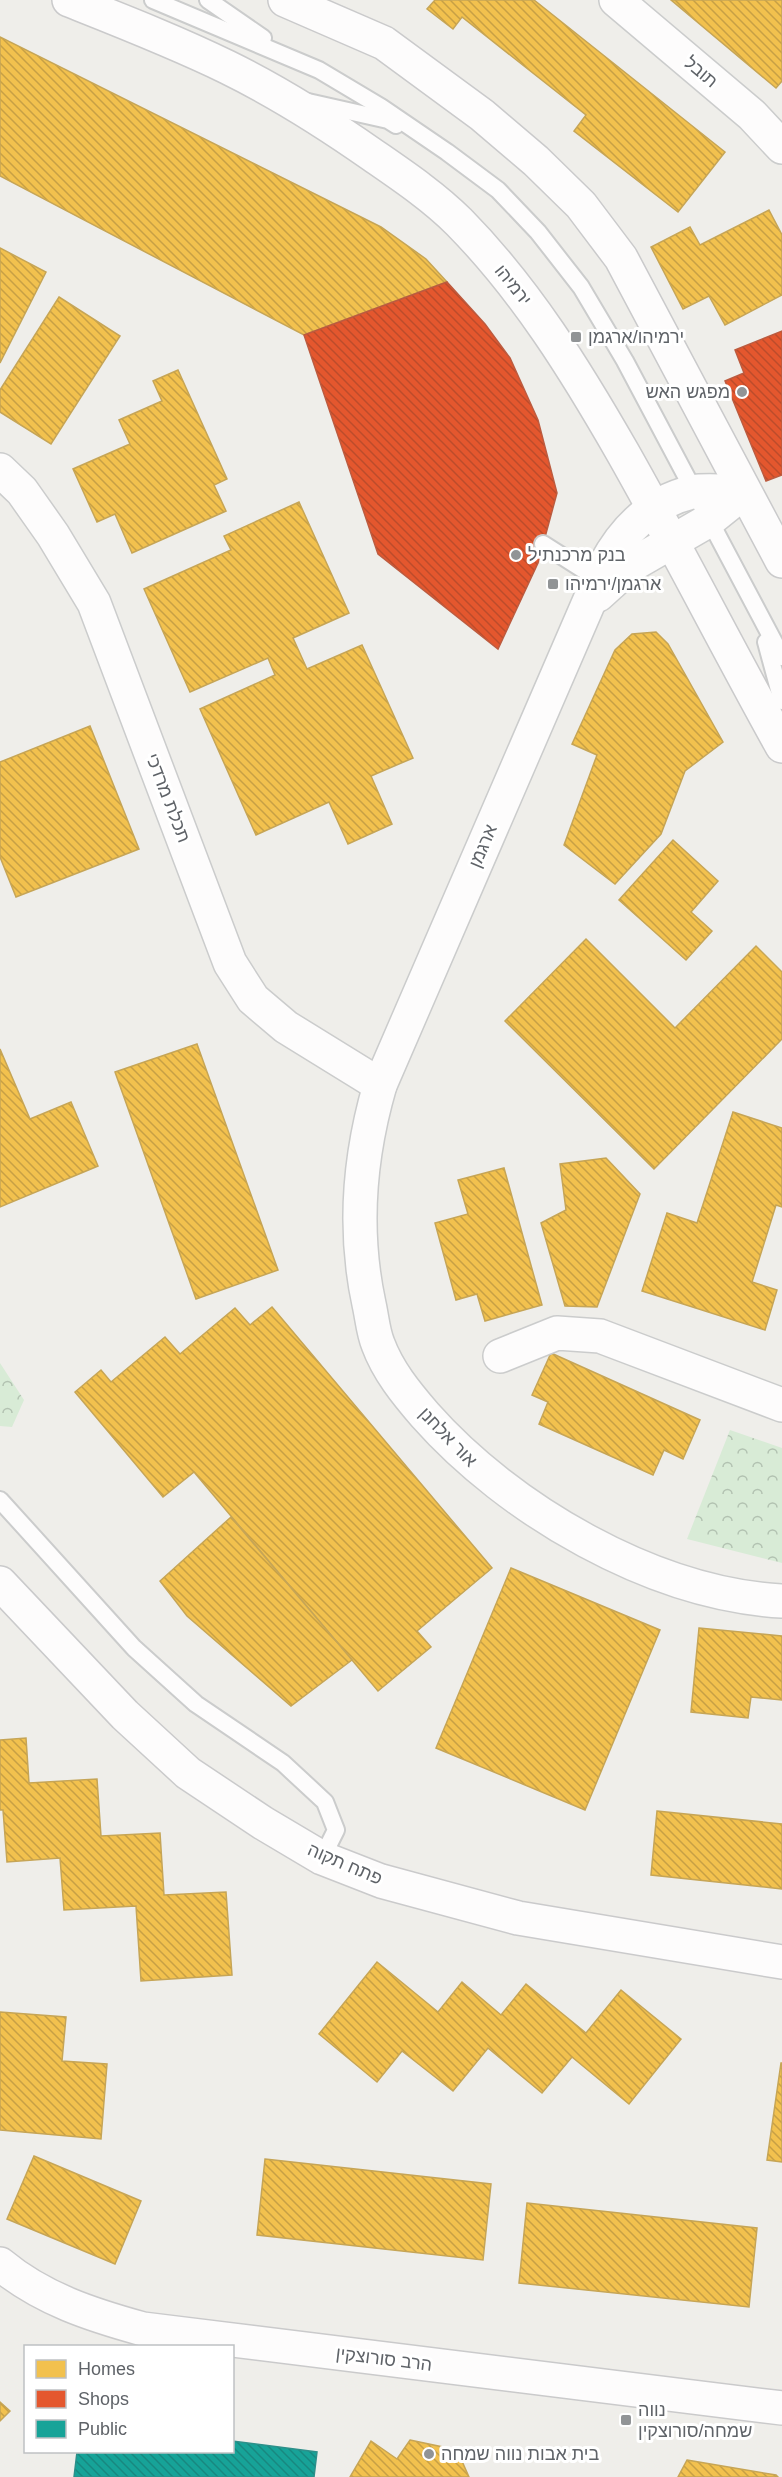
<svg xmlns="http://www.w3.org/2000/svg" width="782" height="2477" font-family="Helvetica,Heebo,sans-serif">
	<defs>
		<pattern id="forest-crowns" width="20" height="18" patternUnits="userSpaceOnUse" patternTransform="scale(1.5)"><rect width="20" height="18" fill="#d8ebd6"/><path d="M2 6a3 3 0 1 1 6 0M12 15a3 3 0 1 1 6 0" fill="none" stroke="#b2c2b1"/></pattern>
		<pattern id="homes-back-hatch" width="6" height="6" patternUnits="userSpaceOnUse" patternTransform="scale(1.5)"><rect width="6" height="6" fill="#f2c14e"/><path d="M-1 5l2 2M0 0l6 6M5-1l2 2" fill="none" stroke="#c7a045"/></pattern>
		<pattern id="shops-back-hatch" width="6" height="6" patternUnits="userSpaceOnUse" patternTransform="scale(1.5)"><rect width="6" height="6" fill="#e4572e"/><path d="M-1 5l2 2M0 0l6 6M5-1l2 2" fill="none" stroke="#bc4c2b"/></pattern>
		<pattern id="public-back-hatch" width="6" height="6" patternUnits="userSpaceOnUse" patternTransform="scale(1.5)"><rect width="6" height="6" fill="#17a398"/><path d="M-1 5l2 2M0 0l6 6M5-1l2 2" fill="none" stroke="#188880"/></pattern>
	</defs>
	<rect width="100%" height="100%" fill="#efeeea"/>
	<!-- forest -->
	<g fill="url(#forest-crowns)">
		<polygon points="0,1363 24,1400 12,1427 0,1426"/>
		<polygon points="730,1430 782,1448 782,1563 687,1539"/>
	</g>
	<!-- homes -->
	<g fill="url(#homes-back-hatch)" stroke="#c6a556" stroke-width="1.5">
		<polygon points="435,0 534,0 725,152 678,212 574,131 586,115 462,17 453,29 427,9"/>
		<polygon points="671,0 782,0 782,81 776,88"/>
		<polygon points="0,37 381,227 426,259 447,282 304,335 0,176"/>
		<polygon points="769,210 782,235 782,295 725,325 709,296 683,309 651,247 690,227 700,245"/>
		<polygon points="0,248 46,272 0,363"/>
		<polygon points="59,297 120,336 51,444 0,412 0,390"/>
		<polygon points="178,370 227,479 214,485 226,511 132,553 115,514 97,522 73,469 130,444 119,420 162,401 153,381"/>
		<polygon points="299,502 349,613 293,638 307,669 362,645 413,758 371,776 392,824 348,844 329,802 256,835 200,709 275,675 268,658 190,692 144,589 231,550 224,536"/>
		<polygon points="656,632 668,644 723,742 685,771 661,834 615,884 564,845 597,755 572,744 615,650 632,634"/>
		<polygon points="90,726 139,849 16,897 0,857 0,762"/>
		<polygon points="673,840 718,881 691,912 712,931 686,960 619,900"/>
		<polygon points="586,939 675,1028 756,946 782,972 782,1039 654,1169 505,1021"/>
		<polygon points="197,1044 278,1270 196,1299 115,1072"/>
		<polygon points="0,1049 30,1119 71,1102 98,1166 0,1207"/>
		<polygon points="733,1112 782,1128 782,1207 776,1205 752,1282 777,1290 765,1330 642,1291 667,1213 697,1223"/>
		<polygon points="606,1158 640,1194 597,1307 565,1306 541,1223 566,1210 560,1164"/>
		<polygon points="504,1168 542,1305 485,1321 477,1294 456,1300 435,1223 468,1214 458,1180"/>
		<polygon points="272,1307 492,1568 417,1631 431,1647 378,1691 194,1472 163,1497 75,1392 101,1370 111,1382 165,1337 180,1354 235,1308 250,1325"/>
		<polygon points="551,1353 700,1420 683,1459 664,1450 653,1475 539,1424 548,1402 532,1395"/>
		<polygon points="231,1517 352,1660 291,1706 187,1616 160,1581"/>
		<polygon points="511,1568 660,1630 585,1810 436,1748"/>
		<polygon points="699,1628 782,1636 782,1700 751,1697 748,1718 691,1712"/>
		<polygon points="26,1738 29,1783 97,1779 101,1836 160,1833 164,1895 226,1892 232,1975 141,1981 136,1906 64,1910 60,1858 7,1862 3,1810 0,1810 0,1740"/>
		<polygon points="657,1811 782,1824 782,1889 651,1875"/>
		<polygon points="377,1962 438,2012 462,1982 501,2015 526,1984 586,2033 621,1990 681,2039 629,2104 572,2057 542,2093 488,2048 453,2091 402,2051 377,2082 319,2034"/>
		<polygon points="0,2012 66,2017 62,2061 107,2064 101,2139 0,2130"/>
		<polygon points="781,2063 782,2063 782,2162 767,2160"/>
		<polygon points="34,2156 141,2201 115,2264 7,2219"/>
		<polygon points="265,2159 491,2184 483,2260 257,2235"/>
		<polygon points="527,2203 757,2228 749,2307 519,2283"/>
		<polygon points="0,2402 10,2411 0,2421"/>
		<polygon points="410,2440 457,2450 469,2477 350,2477 371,2441 397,2459"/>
		<polygon points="687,2460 776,2475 778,2477 678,2477"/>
	</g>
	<!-- shops -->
	<g fill="url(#shops-back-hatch)" stroke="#bc5b3f" stroke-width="1.5">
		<polygon points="447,282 485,324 510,358 538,420 557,493 538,563 498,649 378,554 304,335"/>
		<polygon points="782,331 782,475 766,481 725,381 744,373 735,350"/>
	</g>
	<!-- public -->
	<polygon fill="url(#public-back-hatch)" stroke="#2d908a" stroke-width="1.5" points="232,2441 317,2452 314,2477 74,2477 77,2452 232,2452"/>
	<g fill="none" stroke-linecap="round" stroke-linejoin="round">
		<!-- lane casing -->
		<g stroke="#cbcccc" stroke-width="20">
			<g id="lane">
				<polyline points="153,0 319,70 381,107 447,152 498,190 538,232 581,287 625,361 782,657"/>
				<polyline points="208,0 263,38"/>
				<polyline points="308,102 388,120 396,125"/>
				<polyline points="543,544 598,579"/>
				<polyline points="766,642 782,701"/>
				<polyline points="0,1500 134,1648 196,1704 283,1763 325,1802 336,1830 322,1858"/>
			</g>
		</g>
		<!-- street casing -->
		<g stroke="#cbcccc" stroke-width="36">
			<g id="street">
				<polyline points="616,0 752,115 782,147"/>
				<polyline points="0,470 22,491 53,535 94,603 230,963 253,999 286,1027 380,1085"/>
				<path d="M744,492c-16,0 -36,-3 -52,0 -41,10 -68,37 -87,73l-225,520c-21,72 -27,145 -11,219 3,13 4,28 9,40 10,27 28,49 47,71 84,95 228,179 357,186"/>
				<polyline points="598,595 630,566 708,521 744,492"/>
				<polyline points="500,1356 557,1333 600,1336 782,1405"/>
			</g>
		</g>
		<!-- secondary casing -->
		<g stroke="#cacacb" stroke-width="36">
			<g id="secondary">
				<path d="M69,0c53,21 107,42 158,67 51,25 100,56 147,89 29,20 60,41 85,66 67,68 117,149 164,231 55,97 105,196 159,293"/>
				<polyline points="285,0 384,43 482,115 536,161 581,205 621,258 782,561"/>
				<polyline points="0,1583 125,1715 188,1773 263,1823 322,1858 381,1881 518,1918 782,1962"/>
				<path d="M0,2264c42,35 92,51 143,65l639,79"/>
			</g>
		</g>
		<!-- lane -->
		<use href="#lane" stroke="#fdfcfc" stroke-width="16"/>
		<!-- street -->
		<use href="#street" stroke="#fdfcfc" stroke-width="33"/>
		<!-- secondary -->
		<use href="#secondary" stroke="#fdfcfc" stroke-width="33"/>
	</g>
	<!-- markers -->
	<g fill="#919496" stroke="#fff" stroke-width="2">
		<rect x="570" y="331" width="12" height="12" rx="3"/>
		<circle cx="742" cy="392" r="6"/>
		<circle cx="516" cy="555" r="6"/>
		<rect x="547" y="578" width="12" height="12" rx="3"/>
		<rect x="620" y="2414" width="12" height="12" rx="3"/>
		<circle cx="429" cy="2454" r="6"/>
	</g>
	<g text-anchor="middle" stroke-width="6" stroke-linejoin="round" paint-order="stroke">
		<!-- street labels -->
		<g font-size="18" fill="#5f6368" stroke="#fff">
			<text transform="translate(701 72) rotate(40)" y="6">תובל</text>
			<text transform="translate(513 285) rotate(51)" y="6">ירמיהו</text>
			<text transform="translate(168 798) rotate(69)" y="6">תכלת מרדכי</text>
			<text transform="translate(483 846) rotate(-67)" y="6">ארגמן</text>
			<text transform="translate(448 1437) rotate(46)" y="6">אור אלחנן</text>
			<text transform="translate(345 1864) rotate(23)" y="6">פתח תקוה</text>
			<text transform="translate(384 2359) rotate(7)" y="6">הרב סורוצקין</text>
		</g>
		<!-- poi labels -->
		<g font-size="18" fill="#5f6368" stroke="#fff" text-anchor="start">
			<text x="588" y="343">ירמיהו/ארגמן</text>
			<text x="730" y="398" text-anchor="end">מפגש האש</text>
			<text x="528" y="561">בנק מרכנתיל</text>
			<text x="565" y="590">ארגמן/ירמיהו</text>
			<text x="638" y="2416">נווה<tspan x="638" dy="21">שמחה/סורוצקין</tspan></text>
			<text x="441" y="2460">בית אבות נווה שמחה</text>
		</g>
	</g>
	<!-- legend -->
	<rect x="24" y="2345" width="210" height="108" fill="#ffffff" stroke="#bfc1c3" stroke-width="1.5"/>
	<rect x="36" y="2360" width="30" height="18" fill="#f2c14e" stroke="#bfc1c3" stroke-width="1.5"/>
	<text x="78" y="2375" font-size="18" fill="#5f6368">Homes</text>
	<rect x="36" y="2390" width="30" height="18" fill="#e4572e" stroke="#bfc1c3" stroke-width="1.5"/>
	<text x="78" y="2405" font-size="18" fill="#5f6368">Shops</text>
	<rect x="36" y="2420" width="30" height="18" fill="#17a398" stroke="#bfc1c3" stroke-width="1.5"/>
	<text x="78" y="2435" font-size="18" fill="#5f6368">Public</text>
</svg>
